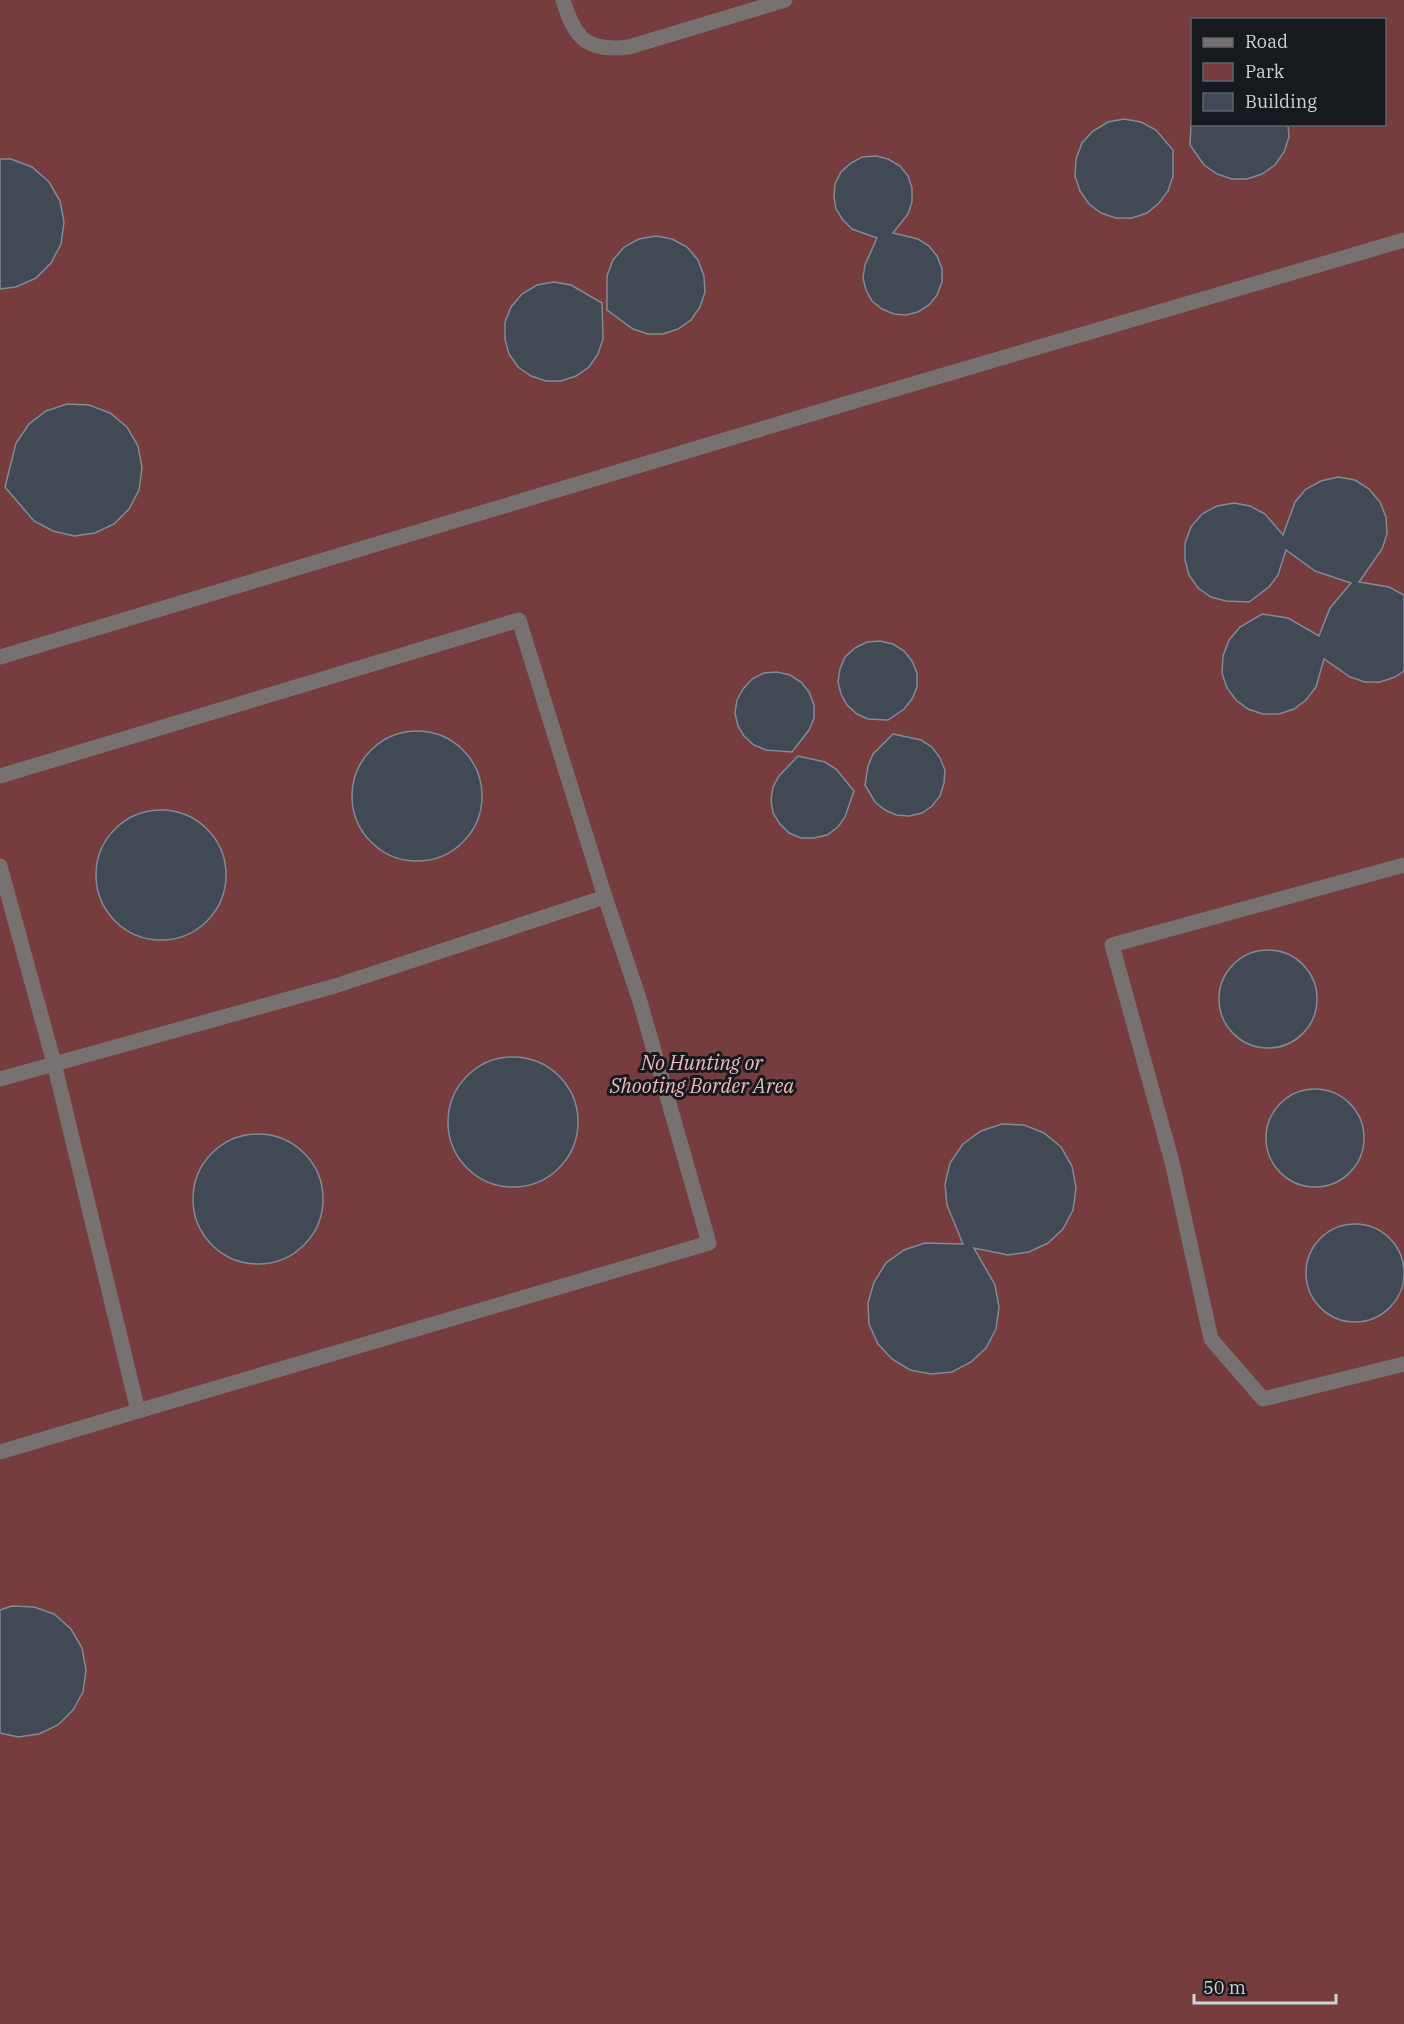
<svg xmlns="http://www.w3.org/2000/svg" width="1404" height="2024" font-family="'IBM Plex Serif',serif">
	<rect width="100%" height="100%" fill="#2a323c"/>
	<!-- green -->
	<path fill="#773c3e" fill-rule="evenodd" d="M0,0h1404v2024h-1404zM1192,20h192v104h-192z"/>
	<!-- building -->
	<g fill="#414a54" stroke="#808a95" stroke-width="1.5">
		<polygon points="1124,119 1141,122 1156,130 1173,150 1173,176 1168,191 1159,203 1147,213 1132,218 1116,218 1101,213 1089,204 1080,191 1075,176 1076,159 1082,143 1093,131 1108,122"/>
		<polygon points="1191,124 1288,124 1289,137 1284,152 1275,165 1262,174 1247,179 1232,179 1217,174 1204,165 1190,145"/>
		<polygon points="876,156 888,159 900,166 908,176 912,188 912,202 908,214 893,233 918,239 929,246 937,256 942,269 942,282 937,295 929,305 918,312 906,315 894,314 882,309 872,301 866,290 863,278 865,265 877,238 852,229 843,220 836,209 834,197 835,184 841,172 851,163 862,157"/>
		<polygon points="0,159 11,159 32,167 49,182 60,201 64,222 61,244 51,263 36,278 16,287 0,289"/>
		<polygon points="656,236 672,239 687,247 698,260 704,276 705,292 700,307 691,320 678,329 663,334 648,334 633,329 607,310 607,276 613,260 624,247 639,239"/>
		<polygon points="554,282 571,285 602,303 603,339 598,354 589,367 576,376 561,381 546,381 531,376 518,367 509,354 505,339 505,322 511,307 522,294 537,285"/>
		<polygon points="67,404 89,405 110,413 127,427 138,446 142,468 139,490 129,509 114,524 95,533 74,536 53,531 34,521 5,487 16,443 29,424 46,411"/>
		<polygon points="1338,477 1355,480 1369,489 1380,502 1386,517 1387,534 1382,549 1359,582 1389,587 1404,595 1404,671 1395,677 1380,682 1365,682 1350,677 1324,659 1316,687 1306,700 1294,709 1279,714 1263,714 1248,709 1236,700 1227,688 1222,673 1223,656 1229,640 1240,627 1262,614 1288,618 1319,636 1330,608 1351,583 1315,571 1286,550 1278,575 1269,587 1249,602 1226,601 1211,597 1198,588 1189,575 1185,560 1185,543 1191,527 1202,514 1217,506 1234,503 1250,506 1265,514 1283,535 1295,502 1306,489 1321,481"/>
		<polygon points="880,641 893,644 904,651 912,661 917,673 917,687 912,699 904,709 888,720 868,719 857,714 847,705 841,694 838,682 840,669 845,657 855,648 867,642"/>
		<polygon points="777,672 790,675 801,682 809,692 814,705 814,718 809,730 792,752 766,750 754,745 744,736 738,726 735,713 737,700 743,689 752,679 764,673"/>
		<circle cx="417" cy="796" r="65"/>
		<polygon points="893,734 921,740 932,747 940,758 945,770 944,783 940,796 932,806 922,813 909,816 896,815 885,810 875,802 865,785 868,766 873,754"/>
		<polygon points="798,756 825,762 836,769 854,791 845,817 838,827 827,835 814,838 801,838 789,833 780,824 773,813 771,800 773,787 779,776"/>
		<circle cx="161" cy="875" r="65"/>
		<circle cx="1268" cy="999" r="49"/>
		<circle cx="513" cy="1122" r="65"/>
		<circle cx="1315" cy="1138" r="49"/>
		<polygon points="1002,1124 1024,1125 1044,1133 1061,1147 1072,1166 1076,1188 1073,1210 1063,1229 1048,1243 1029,1252 1008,1255 974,1248 995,1285 999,1307 996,1329 986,1348 971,1362 952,1372 931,1374 910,1370 892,1359 878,1344 869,1324 868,1303 874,1282 886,1263 904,1250 925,1243 963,1244 947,1205 945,1184 950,1163 963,1144 981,1131"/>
		<circle cx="258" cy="1199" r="65"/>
		<circle cx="1355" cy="1273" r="49"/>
		<polygon points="12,1606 34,1607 54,1614 71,1629 82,1648 86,1670 83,1692 73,1710 58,1725 39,1734 18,1737 0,1733 0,1610"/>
	</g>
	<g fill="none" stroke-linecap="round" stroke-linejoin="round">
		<!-- minor -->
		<g stroke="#787171" stroke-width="15">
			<path d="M563,0c12,39 24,52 66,47l156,-47"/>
			<polyline points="0,657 838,406 1404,240"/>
			<polyline points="0,776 519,620 605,897 639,998 709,1243 138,1411 54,1063 0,866"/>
			<polyline points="1404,865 1112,945 1172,1162 1211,1339 1263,1399 1404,1364"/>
			<polyline points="0,1079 335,986 605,897"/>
			<polyline points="0,1452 138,1411"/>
		</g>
	</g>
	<g text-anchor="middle" stroke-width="6" stroke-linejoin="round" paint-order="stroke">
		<!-- park labels -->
		<g font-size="20" font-style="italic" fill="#efbab9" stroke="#161a1e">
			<text x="702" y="1070">No Hunting or<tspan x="702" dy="23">Shooting Border Area</tspan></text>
		</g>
	</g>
	<!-- legend -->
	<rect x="1191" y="18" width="195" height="108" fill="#161a1e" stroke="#5f6468" stroke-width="1.5"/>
	<rect x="1203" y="38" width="30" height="9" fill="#787171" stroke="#5f6468" stroke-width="1.5"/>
	<text x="1245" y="48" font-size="18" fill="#cdd2d8">Road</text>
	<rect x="1203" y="63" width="30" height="18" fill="#773c3e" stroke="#5f6468" stroke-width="1.5"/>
	<text x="1245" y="78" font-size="18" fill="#cdd2d8">Park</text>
	<rect x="1203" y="93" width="30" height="18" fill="#414a54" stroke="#5f6468" stroke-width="1.5"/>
	<text x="1245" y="108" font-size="18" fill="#cdd2d8">Building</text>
	<!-- scale -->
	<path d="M1194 1994v9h142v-9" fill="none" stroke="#cdd2d8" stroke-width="3"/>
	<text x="1203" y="1994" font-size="18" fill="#cdd2d8" stroke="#161a1e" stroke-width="4.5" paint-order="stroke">50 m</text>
</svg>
